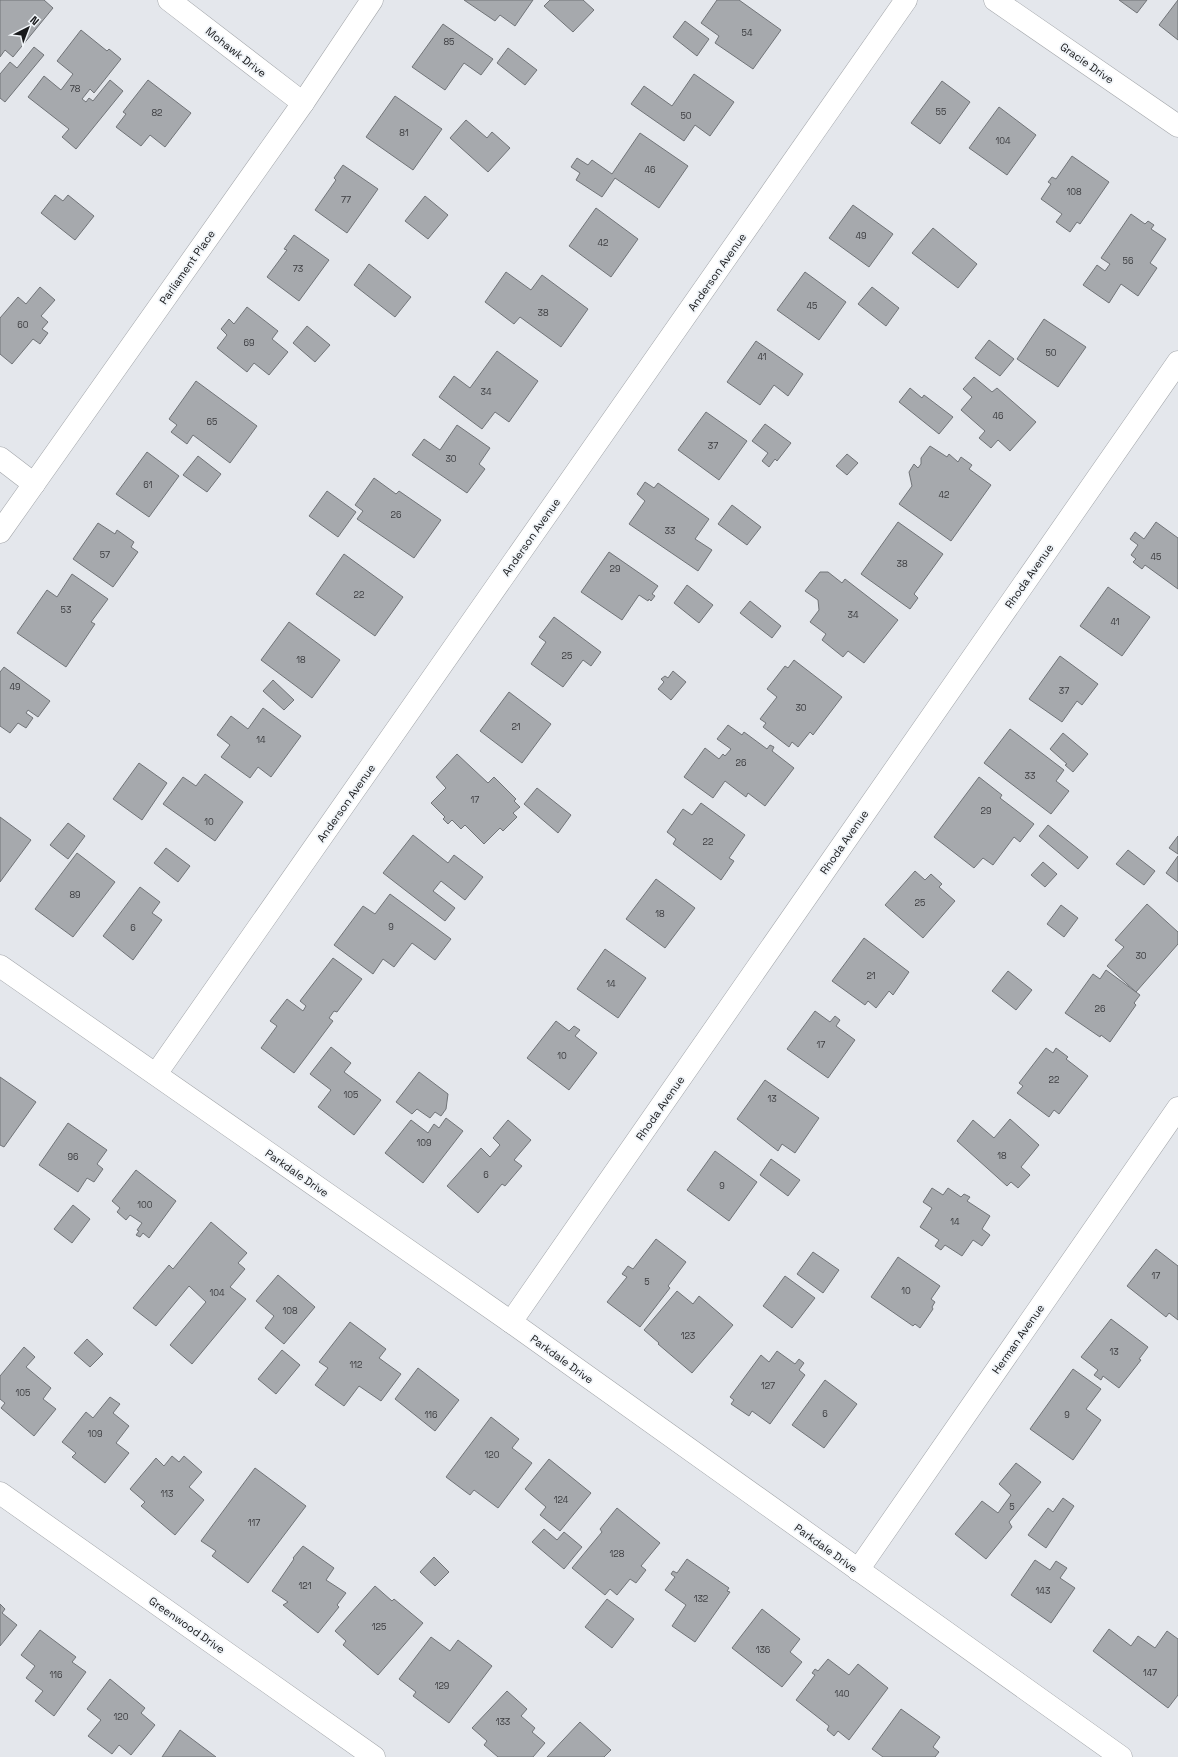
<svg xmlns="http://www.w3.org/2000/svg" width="1178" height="1757" font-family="'Space Grotesk',sans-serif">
	<rect width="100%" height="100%" fill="#e4e7ec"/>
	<!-- building -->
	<g fill="#a6a9ad" stroke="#717478">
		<polygon points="0,0 44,0 53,8 13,57 5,50 0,57"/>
		<polygon points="464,0 533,0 515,26 500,15 495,21"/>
		<polygon points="550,0 583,0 594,10 573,32 544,6"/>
		<polygon points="717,0 739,0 781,30 753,69 715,43 719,36 701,23"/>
		<polygon points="1119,0 1147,0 1137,13"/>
		<polygon points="1178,0 1178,40 1159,25"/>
		<polygon points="685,21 709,39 697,56 673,37"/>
		<polygon points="443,24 493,59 481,75 464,63 445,90 412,67"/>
		<polygon points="81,30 107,51 109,49 121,59 94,93 90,89 82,99 86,102 89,98 93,101 110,80 123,91 76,149 62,137 69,129 28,97 44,76 61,90 73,74 57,61"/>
		<polygon points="34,47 44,55 5,102 0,98 0,74 10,62 17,68"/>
		<polygon points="508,48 537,70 525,85 497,63"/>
		<polygon points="694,74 734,102 710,136 695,125 684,141 631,104 644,86 672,106"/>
		<polygon points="148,80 191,113 165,147 150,135 141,146 116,127 126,114 123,112"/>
		<polygon points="942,81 970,102 940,144 911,123"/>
		<polygon points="395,96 442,129 413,170 366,137"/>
		<polygon points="999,107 1036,135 1007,175 969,148"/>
		<polygon points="466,120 487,138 492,132 510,148 488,172 450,138"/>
		<polygon points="640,133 688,166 659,208 615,178 602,197 576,180 580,173 571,167 577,158 588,165 592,160 612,174"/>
		<polygon points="1072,156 1109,182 1080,224 1077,222 1070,232 1056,222 1062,214 1041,199 1051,184 1048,182 1052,177 1056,179"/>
		<polygon points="343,165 378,189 347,233 315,210 336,180 334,178"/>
		<polygon points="55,195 63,201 68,195 94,216 75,240 41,213"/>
		<polygon points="425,196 448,215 428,239 405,221"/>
		<polygon points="853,205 893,234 869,267 829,238"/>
		<polygon points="596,208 638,239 611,277 569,246"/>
		<polygon points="1131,214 1145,224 1148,221 1154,225 1151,229 1166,239 1150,263 1157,268 1138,296 1121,284 1109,303 1083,285 1097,265 1105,271 1110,264 1101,258"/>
		<polygon points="933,228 977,264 958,288 912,253"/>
		<polygon points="294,235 329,260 299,301 267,277 287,250 284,249"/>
		<polygon points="369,264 411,297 395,317 354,285"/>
		<polygon points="506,272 531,290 542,275 588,309 561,347 520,317 514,324 485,302"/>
		<polygon points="805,272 846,302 819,340 777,310"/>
		<polygon points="40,287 55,300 41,316 48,322 42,329 48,333 40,344 33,339 12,364 0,354 0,318 18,297 26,304"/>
		<polygon points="872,287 899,308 886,326 858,304"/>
		<polygon points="247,307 278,331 272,339 288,352 269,375 254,363 247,372 217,348 227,335 221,329 229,319 234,324"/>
		<polygon points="1044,319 1086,347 1058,387 1017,359"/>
		<polygon points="307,326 330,345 315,362 293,343"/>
		<polygon points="989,340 1014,359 1000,376 975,358"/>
		<polygon points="756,341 803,374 788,396 774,385 760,405 727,382"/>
		<polygon points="497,351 538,381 509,422 495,412 482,429 439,397 454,376 470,388"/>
		<polygon points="974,377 992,392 997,388 1036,422 1010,451 998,440 991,448 979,438 985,431 961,410 972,397 963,389"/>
		<polygon points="196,381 257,426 230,463 193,435 187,444 171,432 177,425 169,419"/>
		<polygon points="910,388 922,398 924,395 953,417 939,434 899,402"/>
		<polygon points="706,412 747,441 719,480 678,450"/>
		<polygon points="765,424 791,443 777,461 775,459 769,467 762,461 768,453 752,441"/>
		<polygon points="457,425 490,448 479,464 485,469 467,493 412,455 424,439 440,450"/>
		<polygon points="930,446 947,457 949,454 958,462 961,457 972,465 969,469 991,485 951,541 899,504 912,486 909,472 914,464 918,468 921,464 921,458"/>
		<polygon points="147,452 179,476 149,517 116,494"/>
		<polygon points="847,454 858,463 847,475 836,466"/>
		<polygon points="198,456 221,474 207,492 183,475"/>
		<polygon points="374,478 396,494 399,491 441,520 414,558 357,519 363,511 355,505"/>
		<polygon points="645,482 654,488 658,483 709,519 695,539 712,550 698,571 629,524 645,501 637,494"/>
		<polygon points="327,491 356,512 338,537 309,516"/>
		<polygon points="732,505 761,527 747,545 718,524"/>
		<polygon points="898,522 943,554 914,594 918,598 910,609 861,574"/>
		<polygon points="1156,522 1178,538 1178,589 1145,565 1142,569 1133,562 1136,559 1131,555 1138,545 1130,539 1135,532 1144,539"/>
		<polygon points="98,523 115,534 117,530 134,542 131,547 138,552 113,587 73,559"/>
		<polygon points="609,552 658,586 652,594 655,596 651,601 649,599 648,601 639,595 622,620 581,592"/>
		<polygon points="344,554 403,597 375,636 316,594"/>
		<polygon points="820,572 828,572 842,583 845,579 898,620 864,663 848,651 843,657 822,640 826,634 810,622 819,610 818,600 805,591"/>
		<polygon points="72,574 108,599 91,622 95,624 66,667 17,633 47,590 57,597"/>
		<polygon points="687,585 713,605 699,623 674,603"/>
		<polygon points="1108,587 1150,617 1122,656 1080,626"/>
		<polygon points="750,601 781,626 772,638 740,613"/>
		<polygon points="554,617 601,652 591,666 583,660 563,687 531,664 546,642 539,637"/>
		<polygon points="289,622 340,660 312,698 261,660"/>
		<polygon points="1060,656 1098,684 1082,705 1077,701 1062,722 1029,699"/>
		<polygon points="794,660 842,697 813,735 810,732 798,747 792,742 789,747 763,727 766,723 760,719 777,697 767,689 785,666 788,668"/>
		<polygon points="4,667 50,701 38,717 28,710 26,713 33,718 26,728 18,723 10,733 0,726 0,672"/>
		<polygon points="673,671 686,682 671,700 658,689 664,682 661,679 665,676 668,678"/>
		<polygon points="273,680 294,700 284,710 263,691"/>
		<polygon points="509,692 551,724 522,763 480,731"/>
		<polygon points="263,708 301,736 271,777 258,767 250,778 221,757 230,745 217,735 231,716 248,729"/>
		<polygon points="728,725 742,735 744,732 767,749 770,745 774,747 772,751 794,768 765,806 748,793 746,797 725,781 713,798 684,777 705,748 719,759 723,754 725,756 731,749 717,739"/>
		<polygon points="1010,729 1064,770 1056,781 1069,791 1051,814 984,763"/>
		<polygon points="1063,733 1088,754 1073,772 1065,765 1067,764 1050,749"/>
		<polygon points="457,754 488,783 494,777 516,799 514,801 520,807 513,813 517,817 503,831 500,828 484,844 465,825 461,829 452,820 448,824 443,819 445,817 431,803 446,788 436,777"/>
		<polygon points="139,763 167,783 142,820 113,799"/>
		<polygon points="205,774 243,802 215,841 163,804 183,777 196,786"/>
		<polygon points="979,777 1002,795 1000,798 1034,824 1020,842 1014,837 993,865 983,858 974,868 934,837"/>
		<polygon points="537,788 571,815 558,833 524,804"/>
		<polygon points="701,803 745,835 729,858 734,861 721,880 673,844 676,839 667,832 683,809 692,815"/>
		<polygon points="0,817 31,840 0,882"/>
		<polygon points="68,823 85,836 68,859 50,845"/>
		<polygon points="1048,825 1088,857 1078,869 1039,836"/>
		<polygon points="413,835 448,863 454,855 483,877 465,900 441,881 433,891 455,908 445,921 383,873"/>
		<polygon points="1178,836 1178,854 1169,848"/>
		<polygon points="166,848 190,866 178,882 154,863"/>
		<polygon points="1128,850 1155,871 1144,885 1116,864"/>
		<polygon points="77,853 115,882 73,937 35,909"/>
		<polygon points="1178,856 1178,882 1166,873"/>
		<polygon points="1043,862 1057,874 1045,887 1031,875"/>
		<polygon points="915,871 925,880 931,874 942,884 939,887 955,901 923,938 885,905"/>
		<polygon points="656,879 695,908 665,948 626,919"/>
		<polygon points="140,887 160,902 152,913 162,920 133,960 103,936"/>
		<polygon points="390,894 451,939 435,960 412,943 394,967 383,959 373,974 334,945 363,906 375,914"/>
		<polygon points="1147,904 1178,932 1178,944 1136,992 1107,966 1124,947 1115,940"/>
		<polygon points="1061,905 1078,918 1064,937 1047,924"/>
		<polygon points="864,938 909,972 893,995 889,991 876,1008 868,1001 865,1005 832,981"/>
		<polygon points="605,949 646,978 618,1018 577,989"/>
		<polygon points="333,958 362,979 337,1012 334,1011 329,1018 333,1021 294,1073 261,1048 277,1026 270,1021 287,999 303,1011 306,1006 300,1001"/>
		<polygon points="1106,970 1140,995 1134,1003 1136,1005 1110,1042 1101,1035 1100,1037 1065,1013 1093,974 1100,979"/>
		<polygon points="1008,971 1032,990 1016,1010 992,991"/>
		<polygon points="815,1011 830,1022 835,1016 840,1020 836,1026 855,1040 828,1078 787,1049"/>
		<polygon points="556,1021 569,1031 574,1026 580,1030 575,1036 597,1053 569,1090 527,1058"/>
		<polygon points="331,1047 351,1063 344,1072 381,1100 354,1135 318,1107 331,1090 310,1074"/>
		<polygon points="1046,1048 1053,1053 1056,1048 1068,1057 1066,1059 1088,1076 1059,1114 1054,1110 1049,1117 1017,1093 1023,1086 1019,1083"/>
		<polygon points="419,1072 448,1094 446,1109 441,1116 435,1112 430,1118 417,1109 412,1114 396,1102"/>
		<polygon points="0,1077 36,1102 4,1147 0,1145"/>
		<polygon points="765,1080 819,1118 795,1153 782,1144 778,1151 737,1119"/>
		<polygon points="446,1118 463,1131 423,1183 385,1153 411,1120 428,1133 434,1124 439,1128"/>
		<polygon points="1010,1119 1039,1145 1021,1167 1030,1175 1018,1188 1011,1182 1007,1186 957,1141 973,1120 994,1138"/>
		<polygon points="508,1120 531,1140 514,1160 522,1166 505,1186 502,1184 478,1213 447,1186 481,1148 490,1157 500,1145 493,1138"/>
		<polygon points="68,1123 107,1150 97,1164 103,1169 94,1182 87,1178 78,1192 39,1165"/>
		<polygon points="715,1151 757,1182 729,1221 687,1190"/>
		<polygon points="771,1159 800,1180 788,1196 760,1175"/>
		<polygon points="136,1170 176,1201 149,1238 143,1233 140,1237 136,1235 139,1231 137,1230 142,1223 130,1215 126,1220 117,1212 120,1208 112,1201"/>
		<polygon points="932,1188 943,1195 948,1188 961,1197 964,1194 970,1197 967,1201 990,1216 982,1229 990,1235 982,1246 973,1240 962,1256 945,1245 941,1250 935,1246 939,1240 920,1227 932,1208 923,1202"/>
		<polygon points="73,1205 90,1219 72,1243 54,1229"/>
		<polygon points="211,1222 247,1253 238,1263 245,1269 230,1287 246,1299 192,1364 170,1345 206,1302 189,1286 156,1326 133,1308 169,1265 173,1269"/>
		<polygon points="656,1239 686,1262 668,1286 670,1288 640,1327 607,1302 627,1277 622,1274 628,1266 633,1269"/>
		<polygon points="1156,1249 1178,1266 1178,1320 1169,1313 1166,1317 1127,1286"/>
		<polygon points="813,1252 839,1270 823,1293 797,1274"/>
		<polygon points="898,1257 940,1286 931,1299 935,1302 932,1307 933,1309 920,1328 915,1324 913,1326 871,1297"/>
		<polygon points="278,1275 315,1307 284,1344 265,1328 274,1316 256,1301"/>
		<polygon points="785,1276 815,1298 792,1328 763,1306"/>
		<polygon points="677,1291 693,1304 699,1296 733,1325 692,1373 658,1344 659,1343 644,1330"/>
		<polygon points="1111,1319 1148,1347 1139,1359 1141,1360 1119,1388 1103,1376 1101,1380 1094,1375 1098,1370 1081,1357"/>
		<polygon points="350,1322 386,1349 379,1358 401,1374 381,1401 359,1386 344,1406 315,1385 328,1368 319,1362"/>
		<polygon points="87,1339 103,1354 90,1367 74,1353"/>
		<polygon points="24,1347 35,1357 26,1367 51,1388 43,1399 56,1409 34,1436 1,1408 5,1403 0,1399 0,1376"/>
		<polygon points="282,1350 300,1365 276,1394 258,1379"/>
		<polygon points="777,1351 795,1364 799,1359 804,1363 799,1370 805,1375 770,1424 752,1411 749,1416 731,1404 734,1400 730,1397 761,1355 769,1362"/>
		<polygon points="418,1368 459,1400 435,1431 395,1399"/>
		<polygon points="1073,1369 1101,1389 1086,1409 1101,1420 1073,1460 1030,1429"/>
		<polygon points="825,1380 857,1404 824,1448 792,1425"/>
		<polygon points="110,1397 120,1404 113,1413 129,1426 116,1443 129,1453 105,1483 72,1457 76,1453 62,1442 86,1412 93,1418"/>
		<polygon points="491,1417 519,1439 512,1448 532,1463 498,1508 474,1490 470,1495 446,1477"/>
		<polygon points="172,1456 179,1462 184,1456 202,1472 189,1487 204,1500 175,1535 141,1506 145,1502 130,1489 156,1458 164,1466"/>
		<polygon points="549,1459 591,1493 560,1531 540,1515 546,1507 525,1489"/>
		<polygon points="1016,1463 1041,1482 1009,1522 1012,1527 986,1559 955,1534 982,1501 998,1513 1011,1495 999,1484"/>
		<polygon points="255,1468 306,1506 248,1583 212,1556 216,1551 201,1541"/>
		<polygon points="1063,1498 1074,1506 1046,1548 1028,1535 1048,1508 1053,1512"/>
		<polygon points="617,1508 660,1543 641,1566 646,1570 636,1583 630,1579 617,1595 610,1589 605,1595 572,1568 602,1532 600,1529"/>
		<polygon points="544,1529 557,1540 564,1532 582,1547 564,1569 532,1542"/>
		<polygon points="303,1546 334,1568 326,1580 346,1593 337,1605 339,1607 318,1633 283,1605 288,1602 272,1591 294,1559 293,1558"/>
		<polygon points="434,1557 449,1572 435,1586 420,1572"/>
		<polygon points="687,1559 729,1588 727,1591 730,1592 695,1642 672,1626 686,1605 665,1590 675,1577 671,1574 673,1571 677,1573"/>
		<polygon points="1035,1560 1050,1570 1056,1561 1067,1568 1060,1578 1075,1588 1051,1623 1011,1595"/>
		<polygon points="375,1586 392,1601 394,1599 423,1623 378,1675 343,1645 346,1641 335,1631"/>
		<polygon points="607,1599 634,1619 612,1648 585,1627"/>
		<polygon points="0,1604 5,1609 2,1613 17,1625 0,1646"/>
		<polygon points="762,1609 800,1639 790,1652 802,1662 782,1687 732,1648"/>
		<polygon points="1109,1629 1131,1646 1138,1636 1155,1648 1167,1631 1178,1639 1178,1695 1168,1708 1093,1651"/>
		<polygon points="40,1630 76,1657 72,1662 86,1672 54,1716 35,1701 43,1691 26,1678 35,1666 21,1655"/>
		<polygon points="431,1637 450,1651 458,1640 492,1666 449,1723 413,1696 416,1692 399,1679"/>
		<polygon points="828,1659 849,1675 858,1664 888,1688 849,1740 838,1731 834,1736 827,1730 829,1726 796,1700 815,1675 812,1673 815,1669 818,1671"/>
		<polygon points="110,1679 145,1708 141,1713 155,1725 131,1755 119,1745 112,1754 88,1736 101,1720 87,1709"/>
		<polygon points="507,1691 527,1709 521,1716 535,1728 532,1732 545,1743 533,1757 498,1757 484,1745 487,1741 472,1728"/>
		<polygon points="901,1709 940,1737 933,1747 939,1752 935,1757 883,1757 872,1749"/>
		<polygon points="580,1722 611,1750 604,1757 547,1757"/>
		<polygon points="180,1730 216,1757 162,1757"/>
	</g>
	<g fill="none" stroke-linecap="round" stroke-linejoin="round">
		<!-- minor casing -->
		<g stroke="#a3a6aa" stroke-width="23">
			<g id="minor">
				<polyline points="169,0 303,103"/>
				<polyline points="995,0 1178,126"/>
				<polyline points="0,458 34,484"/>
				<polyline points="0,532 303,103 372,0"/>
				<polyline points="0,966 511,1322 1121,1757"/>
				<polyline points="156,1074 906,0"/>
				<polyline points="511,1322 1178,362"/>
				<polyline points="0,1493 374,1757"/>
				<polyline points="858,1570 1178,1108"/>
			</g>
		</g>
		<!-- minor -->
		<use href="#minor" stroke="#fff" stroke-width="22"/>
	</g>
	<g text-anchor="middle" stroke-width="3.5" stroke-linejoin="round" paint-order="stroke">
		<!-- number labels -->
		<g font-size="9" fill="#3c3d40">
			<text x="747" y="36">54</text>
			<text x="449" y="45">85</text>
			<text x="75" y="92">78</text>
			<text x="941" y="115">55</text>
			<text x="157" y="116">82</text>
			<text x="686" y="119">50</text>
			<text x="404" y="136">81</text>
			<text x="1003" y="144">104</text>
			<text x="650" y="173">46</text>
			<text x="1074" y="195">108</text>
			<text x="346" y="203">77</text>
			<text x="861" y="239">49</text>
			<text x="603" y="246">42</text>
			<text x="1128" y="264">56</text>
			<text x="298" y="272">73</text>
			<text x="812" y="309">45</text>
			<text x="543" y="316">38</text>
			<text x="23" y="328">60</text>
			<text x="249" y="346">69</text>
			<text x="1051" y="356">50</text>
			<text x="762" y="360">41</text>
			<text x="486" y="395">34</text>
			<text x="998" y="419">46</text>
			<text x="212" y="425">65</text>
			<text x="713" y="449">37</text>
			<text x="451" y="462">30</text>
			<text x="148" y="488">61</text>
			<text x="944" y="498">42</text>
			<text x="396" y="518">26</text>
			<text x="670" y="534">33</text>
			<text x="105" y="558">57</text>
			<text x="1156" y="560">45</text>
			<text x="902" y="567">38</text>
			<text x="615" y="572">29</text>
			<text x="359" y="598">22</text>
			<text x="66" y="613">53</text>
			<text x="853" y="618">34</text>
			<text x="1115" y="625">41</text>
			<text x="567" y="659">25</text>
			<text x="301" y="663">18</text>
			<text x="15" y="690">49</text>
			<text x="1064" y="694">37</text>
			<text x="801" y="711">30</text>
			<text x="516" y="730">21</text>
			<text x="261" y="743">14</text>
			<text x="741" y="766">26</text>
			<text x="1030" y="779">33</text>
			<text x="475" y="803">17</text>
			<text x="986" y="814">29</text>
			<text x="209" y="825">10</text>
			<text x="708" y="845">22</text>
			<text x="75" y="898">89</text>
			<text x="920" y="906">25</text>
			<text x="660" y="917">18</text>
			<text x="391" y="930">9</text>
			<text x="133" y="931">6</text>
			<text x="1141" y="959">30</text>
			<text x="871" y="979">21</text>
			<text x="611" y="987">14</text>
			<text x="1100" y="1012">26</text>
			<text x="821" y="1048">17</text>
			<text x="562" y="1059">10</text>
			<text x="1054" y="1083">22</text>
			<text x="351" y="1098">105</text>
			<text x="772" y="1102">13</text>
			<text x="424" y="1146">109</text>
			<text x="1002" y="1159">18</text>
			<text x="73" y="1160">96</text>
			<text x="486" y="1178">6</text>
			<text x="722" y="1189">9</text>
			<text x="145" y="1208">100</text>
			<text x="955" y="1225">14</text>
			<text x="1156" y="1279">17</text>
			<text x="647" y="1285">5</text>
			<text x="906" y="1294">10</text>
			<text x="217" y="1296">104</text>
			<text x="290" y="1314">108</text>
			<text x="688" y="1339">123</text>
			<text x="1114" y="1355">13</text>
			<text x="356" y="1368">112</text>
			<text x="768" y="1389">127</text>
			<text x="23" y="1396">105</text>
			<text x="825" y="1417">6</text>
			<text x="431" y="1418">116</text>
			<text x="1067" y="1418">9</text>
			<text x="95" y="1437">109</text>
			<text x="492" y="1458">120</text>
			<text x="167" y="1497">113</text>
			<text x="561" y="1503">124</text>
			<text x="1012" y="1510">5</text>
			<text x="254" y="1526">117</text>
			<text x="617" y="1557">128</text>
			<text x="305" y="1589">121</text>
			<text x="1043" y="1594">143</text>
			<text x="701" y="1602">132</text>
			<text x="379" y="1630">125</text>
			<text x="763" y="1653">136</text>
			<text x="1150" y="1676">147</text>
			<text x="56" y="1678">116</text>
			<text x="442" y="1689">129</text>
			<text x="842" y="1697">140</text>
			<text x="121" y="1720">120</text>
			<text x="503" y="1725">133</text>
		</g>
		<!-- street labels -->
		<g font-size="11" fill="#18191b" stroke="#f1f5f9">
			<text transform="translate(236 52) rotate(38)" y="4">Mohawk Drive</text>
			<text transform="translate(1087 63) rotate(35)" y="4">Gracie Drive</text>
			<text transform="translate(187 267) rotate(-55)" y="4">Parliament Place</text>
			<text transform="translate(717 272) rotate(-55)" y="4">Anderson Avenue</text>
			<text transform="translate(531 537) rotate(-55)" y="4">Anderson Avenue</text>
			<text transform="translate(1029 576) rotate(-55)" y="4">Rhoda Avenue</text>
			<text transform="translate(346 803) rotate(-55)" y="4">Anderson Avenue</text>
			<text transform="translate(844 842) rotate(-55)" y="4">Rhoda Avenue</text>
			<text transform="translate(660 1108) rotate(-55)" y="4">Rhoda Avenue</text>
			<text transform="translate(297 1173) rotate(35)" y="4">Parkdale Drive</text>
			<text transform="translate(1018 1339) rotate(-55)" y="4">Herman Avenue</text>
			<text transform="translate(562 1359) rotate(36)" y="4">Parkdale Drive</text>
			<text transform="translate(826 1548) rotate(36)" y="4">Parkdale Drive</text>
			<text transform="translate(187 1625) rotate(35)" y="4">Greenwood Drive</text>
		</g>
	</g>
	<!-- north arrow -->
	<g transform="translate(28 28) rotate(42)" stroke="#f1f5f9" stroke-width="3" paint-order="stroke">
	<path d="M0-3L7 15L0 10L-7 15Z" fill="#18191b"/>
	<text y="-6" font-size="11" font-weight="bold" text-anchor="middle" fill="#18191b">N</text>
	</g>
</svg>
